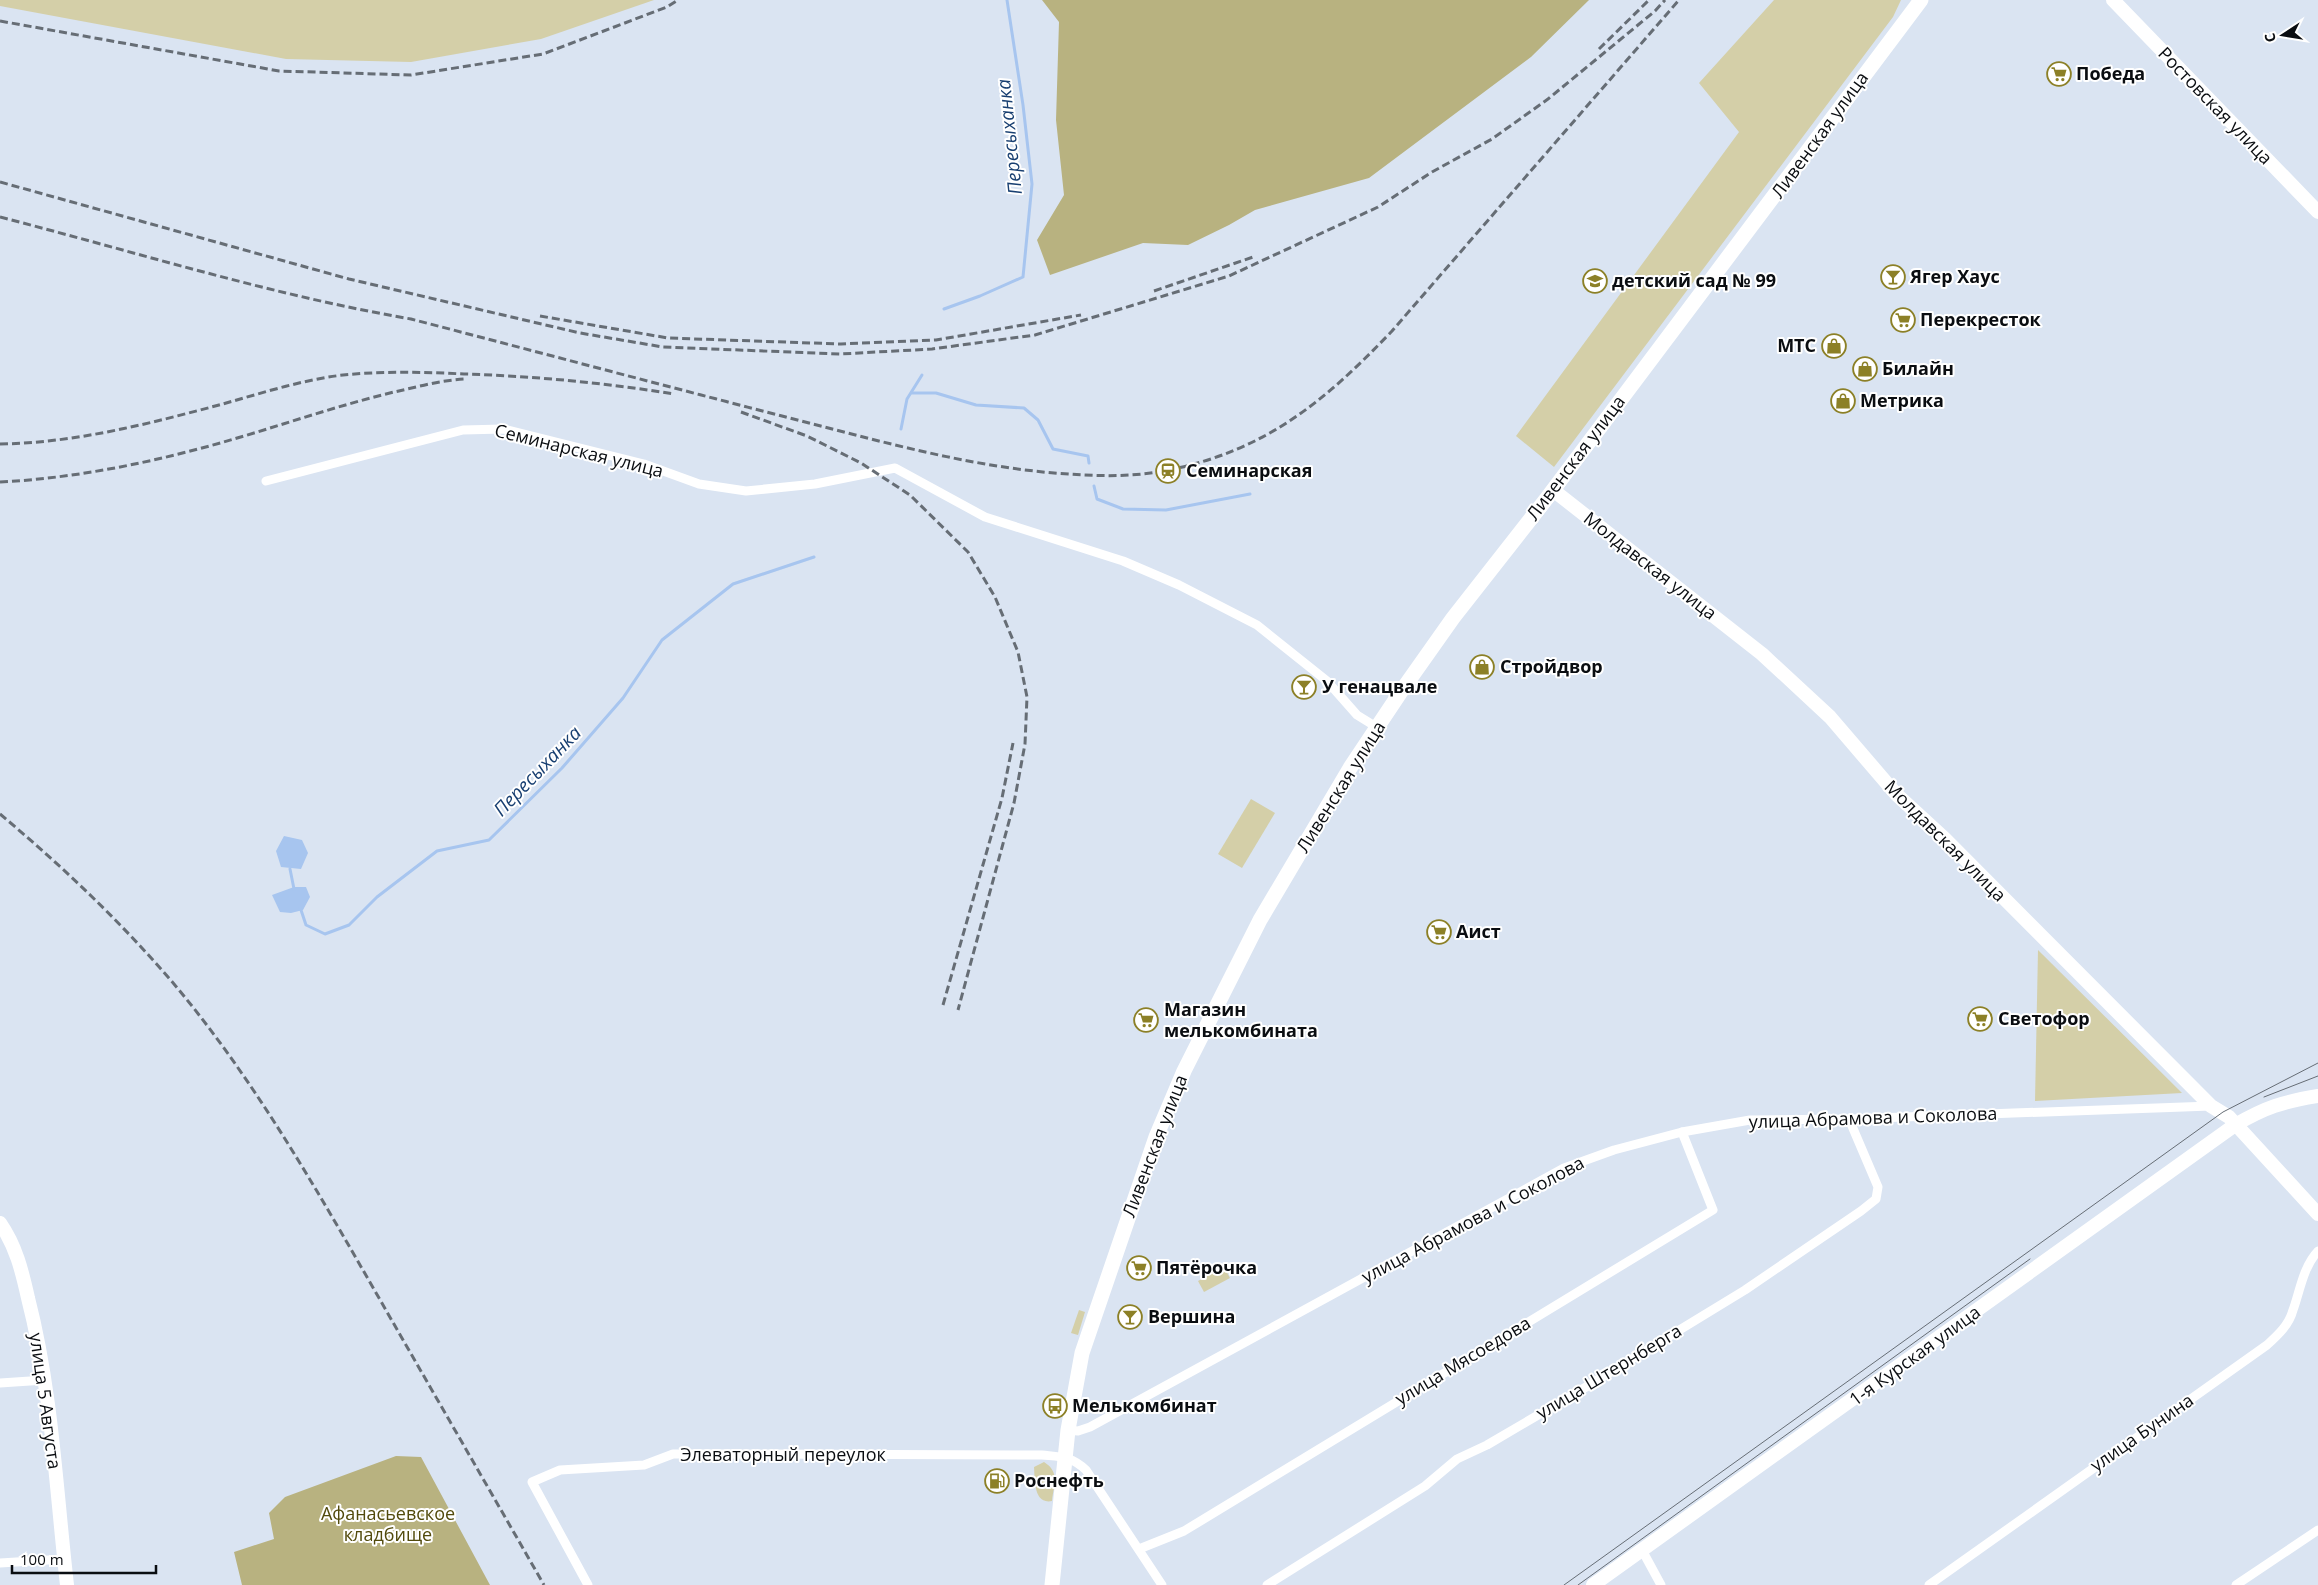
<svg xmlns="http://www.w3.org/2000/svg" width="2318" height="1585" font-family="'Open Sans',sans-serif">
	<rect width="100%" height="100%" fill="#dae4f2"/>
	<!-- green -->
	<g fill="#d4cfa8">
		<polygon points="0,0 654,0 541,39 411,62 286,59 0,6"/>
		<polygon points="1774,0 1901,0 1893,17 1554,467 1516,436 1739,132 1699,83"/>
		<polygon points="1251,799 1275,813 1242,868 1218,854"/>
		<polygon points="2038,950 2182,1093 2035,1101"/>
		<polygon points="1224,1267 1230,1278 1204,1292 1198,1281"/>
		<polygon points="1079,1310 1085,1312 1078,1335 1071,1333"/>
		<path d="M1044,1462c16,10 10,22 8,39 -19,4 -17,-23 -18,-34z"/>
	</g>
	<!-- forest -->
	<g fill="#b8b280">
		<polygon points="1042,0 1589,0 1531,57 1369,178 1255,210 1229,225 1188,245 1143,243 1050,275 1037,240 1064,195 1056,120 1059,22"/>
		<polygon points="396,1456 421,1457 490,1585 242,1585 234,1552 274,1539 269,1513 285,1497"/>
	</g>
	<!-- water -->
	<g fill="#a7c5ef">
		<polygon points="284,836 302,840 308,853 301,869 281,867 276,851"/>
		<polygon points="294,887 306,887 310,897 303,910 291,913 280,912 272,895"/>
	</g>
	<g fill="none" stroke-linecap="round" stroke-linejoin="round">
		<!-- stream -->
		<g stroke="#a7c5ef" stroke-width="3">
			<polyline points="944,309 980,296 1023,277 1032,184 1023,105 1007,0"/>
			<polyline points="912,393 936,393 976,405 1024,408 1038,420 1053,449 1088,456 1089,463"/>
			<polyline points="901,429 907,399 922,375"/>
			<polyline points="1094,486 1097,499 1123,509 1166,510 1250,494"/>
			<polyline points="290,869 294,889"/>
			<polyline points="300,907 306,925 325,934 349,925 377,897 437,851 489,840 562,768 623,698 662,640 733,584 814,557"/>
		</g>
		<!-- street -->
		<g stroke="#fff" stroke-width="9">
			<polyline points="266,481 463,430 503,429 644,464 699,484 746,491 815,484 895,468 985,517 1123,561 1179,585 1257,625 1327,681 1357,715 1378,728"/>
			<polyline points="0,1383 45,1380"/>
			<polyline points="1068,1430 1078,1431 1090,1427 1564,1168 1614,1150 1682,1132 1750,1120 1849,1119 2211,1106"/>
			<polyline points="1139,1549 1184,1531 1713,1210 1682,1132"/>
			<polyline points="1642,1550 1661,1585"/>
			<polyline points="0,1563 64,1559"/>
			<path d="M588,1585l-56,-103 28,-12 84,-5 29,-11h51l318,1c20,2 29,1 44,15l76,115"/>
			<polyline points="1267,1585 1425,1486 1457,1459 1487,1445 1586,1387 1745,1290 1861,1211 1876,1199 1878,1187 1849,1119"/>
			<path d="M1929,1585l338,-240c11,-10 22,-20 26,-35 7,-19 10,-43 25,-59"/>
			<polyline points="2236,1585 2318,1530"/>
		</g>
		<!-- secondary -->
		<g stroke="#fff" stroke-width="14">
			<polyline points="2113,0 2318,212"/>
			<polyline points="1553,490 1762,654 1830,717 1896,794 1945,839 2211,1106 2229,1117 2318,1214"/>
			<path d="M0,1223c16,23 22,48 28,75 24,93 28,191 39,287"/>
			<path d="M1593,1585l642,-460c31,-18 47,-23 83,-29"/>
		</g>
		<!-- primary -->
		<polyline stroke="#fff" stroke-width="15" points="1052,1585 1068,1430 1082,1353 1156,1137 1184,1071 1260,920 1350,768 1400,693 1453,618 1547,498 1921,0"/>
		<!-- tram -->
		<g stroke="#666d75" stroke-width="1">
			<polyline points="2264,1097 2318,1076"/>
			<polyline points="1564,1585 2223,1112 2318,1063"/>
			<polyline points="1578,1585 2030,1259"/>
		</g>
		<!-- rail -->
		<g stroke="#666d75" stroke-width="3" stroke-dasharray="8 4" stroke-linecap="butt">
			<polyline points="0,21 279,71 411,75 543,54 667,7 678,0"/>
			<polyline points="1599,49 1649,0"/>
			<polyline points="0,182 349,279 580,333 663,347 840,354 932,349 1035,335 1229,276 1378,207 1432,172 1492,139 1548,99 1655,11 1665,0"/>
			<path d="M0,217c136,35 271,78 411,102 123,32 247,65 371,97 90,23 179,49 272,57 39,3 76,5 115,-3 98,-20 156,-69 223,-139l287,-331"/>
			<polyline points="1154,291 1256,256"/>
			<polyline points="540,316 668,338 841,344 936,340 1081,315"/>
			<polyline points="741,412 807,436 861,463 910,495 968,552 995,597 1018,652 1027,697 1025,744 1014,803 958,1010"/>
			<path d="M0,444c74,-1 148,-20 219,-39 40,-11 82,-25 124,-30 40,-4 81,-3 121,-1 70,2 141,9 210,20"/>
			<path d="M0,482c79,-4 159,-21 234,-43 54,-16 106,-34 160,-47 23,-5 48,-12 71,-13"/>
			<path d="M0,814c62,52 121,108 174,170 79,94 140,201 201,307 56,98 113,196 169,294"/>
			<polyline points="943,1005 1002,798 1013,743"/>
		</g>
	</g>
	<!-- icons -->
	<defs>
		<g id="supermarket-ring" transform="scale(1.25)"><circle r="9.5" fill="#fff" stroke="#8c8027" stroke-width="1.5"/><path d="M-6-5.5h2.5l.6 2H6L4.5 2H-2.5L-4.4-4H-6ZM-1.5 3.2a1.3 1.3 0 1 0 .1 0ZM3 3.2a1.3 1.3 0 1 0 .1 0Z" fill="#8c8027"/></g>
		<g id="bar-ring" transform="scale(1.25)"><circle r="9.5" fill="#fff" stroke="#8c8027" stroke-width="1.5"/><path d="M-6-5H6L.8 .8V4.5H3.5V6h-7V4.5H-.8V.8Z" fill="#8c8027"/></g>
		<g id="school-ring" transform="scale(1.25)"><circle r="9.5" fill="#fff" stroke="#8c8027" stroke-width="1.5"/><path d="M0-5L7-2L0 1L-7-2ZM-4 1L0 2.5L4 1V4Q0 6-4 4Z" fill="#8c8027"/></g>
		<g id="shop-ring" transform="scale(1.25)"><circle r="9.5" fill="#fff" stroke="#8c8027" stroke-width="1.5"/><path d="M-5-2.5h2.3a2.7 3.5 0 0 1 5.4 0H5L5.5 6h-11ZM-1.5-2.5h3a1.5 2.3 0 0 0-3 0Z" fill="#8c8027"/></g>
		<g id="station-ring" transform="scale(1.25)"><circle r="9.5" fill="#fff" stroke="#8c8027" stroke-width="1.5"/><path d="M-3-6H3Q5-6 5-4V2Q5 4 3 4L4.5 6H3L1.5 4h-3L-3 6H-4.5L-3 4Q-5 4-5 2V-4Q-5-6-3-6ZM-3.5-4v3h7v-3ZM-3.5 1v1.5H-2V1ZM2 1v1.5H3.5V1Z" fill="#8c8027"/></g>
		<g id="bus-ring" transform="scale(1.25)"><circle r="9.5" fill="#fff" stroke="#8c8027" stroke-width="1.5"/><path d="M-5-6H5V4H4V6H2V4H-2V6H-4V4H-5ZM-3.5-4V0h7V-4ZM-3.5 1.2v1.5H-2V1.2ZM2 1.2v1.5H3.5V1.2Z" fill="#8c8027"/></g>
		<g id="fuel-ring" transform="scale(1.25)"><circle r="9.5" fill="#fff" stroke="#8c8027" stroke-width="1.5"/><path d="M-5.5-6h7V0h2V4h1.3V-2.5L3-4.5l.8-.8L6-3V5H2.5V1h-1V6h-7ZM-4.2-4.7v3.2H.2V-4.7Z" fill="#8c8027"/></g>
	</defs>
	<g fill-rule="evenodd">
		<use href="#supermarket-ring" x="2059" y="74"/>
		<use href="#bar-ring" x="1893" y="277"/>
		<use href="#school-ring" x="1595" y="281"/>
		<use href="#supermarket-ring" x="1903" y="320"/>
		<use href="#shop-ring" x="1834" y="346"/>
		<use href="#shop-ring" x="1865" y="369"/>
		<use href="#shop-ring" x="1843" y="401"/>
		<use href="#station-ring" x="1168" y="471"/>
		<use href="#shop-ring" x="1482" y="667"/>
		<use href="#bar-ring" x="1304" y="687"/>
		<use href="#supermarket-ring" x="1439" y="932"/>
		<use href="#supermarket-ring" x="1980" y="1019"/>
		<use href="#supermarket-ring" x="1146" y="1020"/>
		<use href="#supermarket-ring" x="1139" y="1268"/>
		<use href="#bar-ring" x="1130" y="1317"/>
		<use href="#bus-ring" x="1055" y="1406"/>
		<use href="#fuel-ring" x="997" y="1481"/>
	</g>
	<g text-anchor="middle" stroke-width="4" stroke-linejoin="round" paint-order="stroke">
		<!-- poi labels -->
		<g font-size="18" font-weight="bold" fill="#0a0d11" stroke="#fff" text-anchor="start">
			<text x="2076" y="80">Победа</text>
			<text x="1910" y="283">Ягер Хаус</text>
			<text x="1612" y="287">детский сад № 99</text>
			<text x="1920" y="326">Перекресток</text>
			<text x="1816" y="352" text-anchor="end">МТС</text>
			<text x="1882" y="375">Билайн</text>
			<text x="1860" y="407">Метрика</text>
			<text x="1186" y="477">Семинарская</text>
			<text x="1500" y="673">Стройдвор</text>
			<text x="1322" y="693">У генацвале</text>
			<text x="1456" y="938">Аист</text>
			<text x="1164" y="1016">Магазин<tspan x="1164" dy="21">мелькомбината</tspan></text>
			<text x="1998" y="1025">Светофор</text>
			<text x="1156" y="1274">Пятёрочка</text>
			<text x="1148" y="1323">Вершина</text>
			<text x="1072" y="1412">Мелькомбинат</text>
			<text x="1014" y="1487">Роснефть</text>
		</g>
		<!-- street labels -->
		<g font-size="18" fill="#0a0d11" stroke="#fff">
			<text transform="translate(2215 106) rotate(46)" y="6">Ростовская улица</text>
			<text transform="translate(1820 135) rotate(-54)" y="6">Ливенская улица</text>
			<text transform="translate(579 451) rotate(14)" y="6">Семинарская улица</text>
			<text transform="translate(1576 458) rotate(-53)" y="6">Ливенская улица</text>
			<text transform="translate(1650 566) rotate(38)" y="6">Молдавская улица</text>
			<text transform="translate(1341 787) rotate(-58)" y="6">Ливенская улица</text>
			<text transform="translate(1945 841) rotate(45)" y="6">Молдавская улица</text>
			<text transform="translate(1873 1118) rotate(-2)" y="6">улица Абрамова и Соколова</text>
			<text transform="translate(1155 1146) rotate(-69)" y="6">Ливенская улица</text>
			<text transform="translate(1473 1220) rotate(-28)" y="6">улица Абрамова и Соколова</text>
			<text transform="translate(1915 1356) rotate(-36)" y="6">1-я Курская улица</text>
			<text transform="translate(1463 1361) rotate(-31)" y="6">улица Мясоедова</text>
			<text transform="translate(1609 1372) rotate(-31)" y="6">улица Штернберга</text>
			<text transform="translate(45 1401) rotate(82)" y="6">улица 5 Августа</text>
			<text transform="translate(2142 1433) rotate(-35)" y="6">улица Бунина</text>
			<text x="783" y="1461">Элеваторный переулок</text>
		</g>
		<!-- park labels -->
		<g font-size="18" fill="#524a0c" stroke="#fff">
			<text x="388" y="1520">Афанасьевское<tspan x="388" dy="21">кладбище</tspan></text>
		</g>
		<!-- water labels -->
		<g font-size="19" font-style="italic" fill="#183f71" stroke="#fff">
			<text transform="translate(1009 137) rotate(-96)" y="7">Пересыханка</text>
			<text transform="translate(537 771) rotate(-46)" y="7">Пересыханка</text>
		</g>
	</g>
	<!-- north arrow -->
	<g transform="translate(2283 35) rotate(258)" stroke="#ffffff" stroke-width="4" paint-order="stroke">
	<path d="M0-4L9 19L0 12L-9 19Z" fill="#0a0d11"/>
	<text y="-8" font-size="14" font-weight="bold" text-anchor="middle" fill="#0a0d11">С</text>
	</g>
	<!-- scale -->
	<path d="M12 1565v8h144v-8" fill="none" stroke="#0a0d11" stroke-width="2.5"/>
	<text x="20" y="1565" font-size="15" fill="#0a0d11" stroke="#ffffff" stroke-width="4" paint-order="stroke">100 m</text>
</svg>
